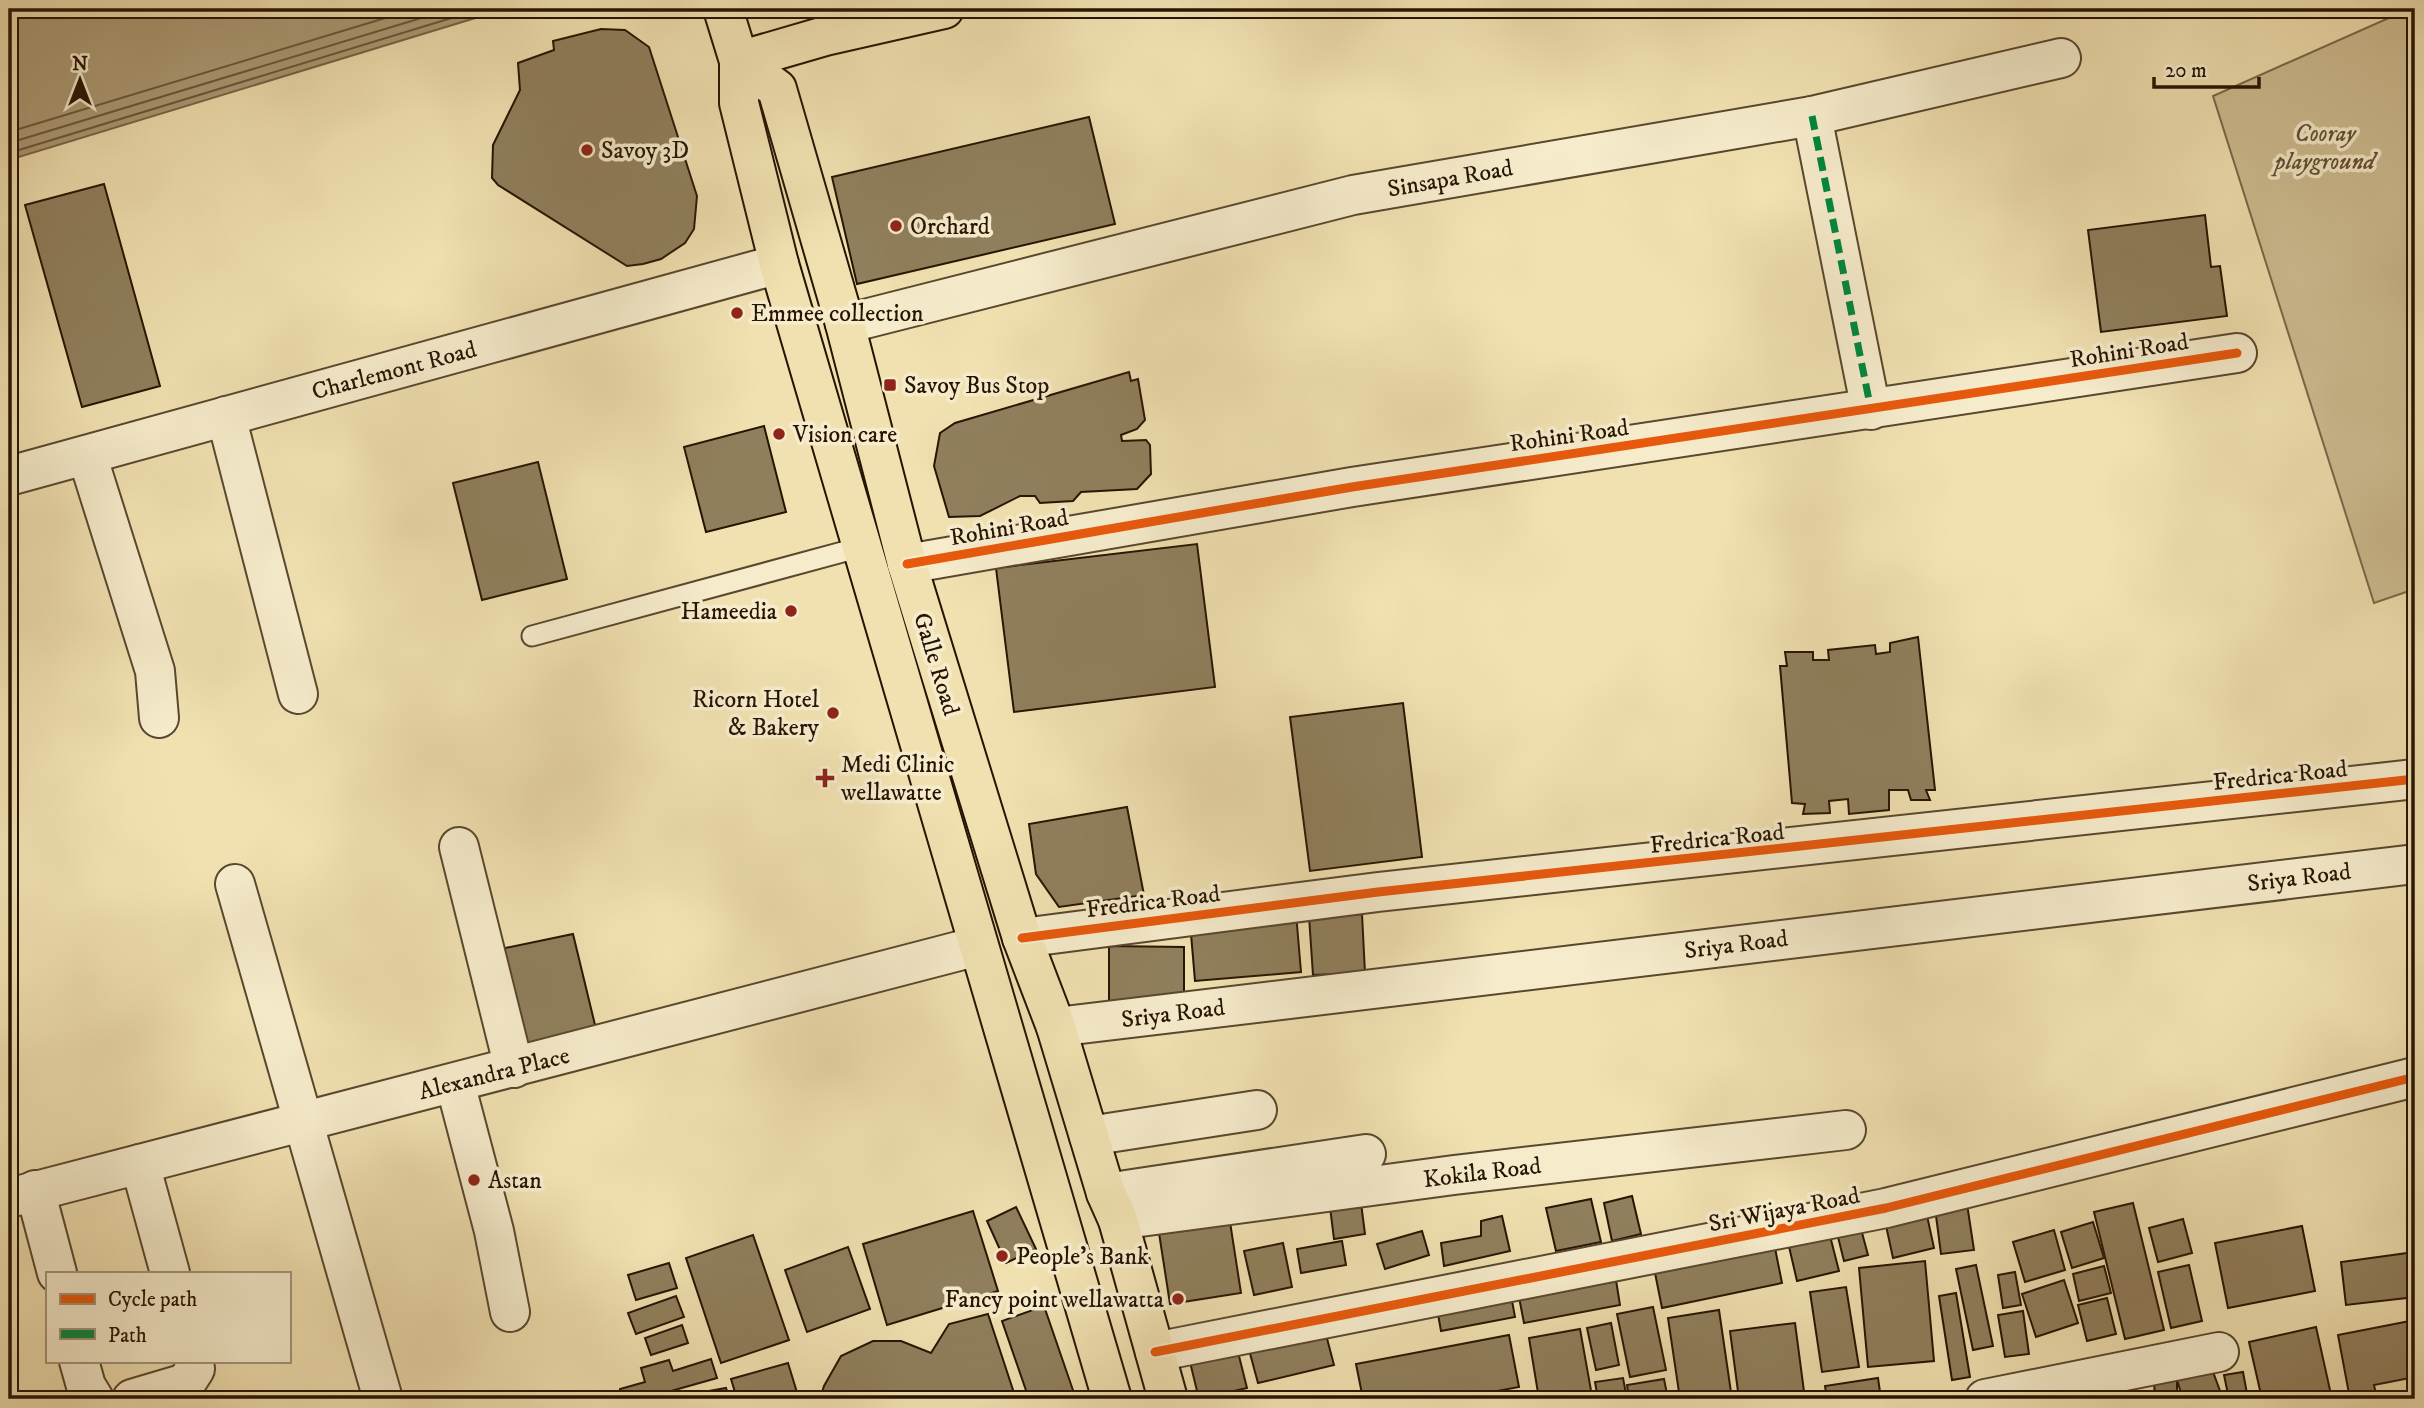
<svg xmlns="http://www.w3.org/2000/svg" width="2424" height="1408" font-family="'IM FELL DW Pica',serif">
	<rect width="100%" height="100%" fill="#f1e1b1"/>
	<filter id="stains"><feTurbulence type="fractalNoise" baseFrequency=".00286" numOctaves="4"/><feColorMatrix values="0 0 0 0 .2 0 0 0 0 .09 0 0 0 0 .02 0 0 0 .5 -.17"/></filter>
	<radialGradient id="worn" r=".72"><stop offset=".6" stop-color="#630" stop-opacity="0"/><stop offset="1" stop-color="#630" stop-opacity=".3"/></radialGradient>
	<!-- green -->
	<polygon fill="#cebe93" stroke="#7a694b" stroke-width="2" points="2409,9 2415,9 2415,589 2374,603 2213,96"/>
	<!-- water -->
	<polygon fill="#ac9b76" stroke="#766548" stroke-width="2" points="15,9 505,9 9,160 9,10"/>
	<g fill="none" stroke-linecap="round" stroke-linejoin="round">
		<!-- shore -->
		<g stroke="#69583c" stroke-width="2">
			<polyline points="9,132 415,9"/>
			<polyline points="9,143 451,9"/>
			<polyline points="9,153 481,9"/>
		</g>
	</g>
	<!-- building -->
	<g fill="#907f5d" stroke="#261403" stroke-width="2">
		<polygon points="601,29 625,30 649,47 697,196 694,229 685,243 661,259 643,264 627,266 498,185 492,178 493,145 520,90 518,63 554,50 553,41"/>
		<polygon points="1089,117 1115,224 857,284 832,177"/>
		<polygon points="104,184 160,386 82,407 25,205"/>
		<polygon points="2205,215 2211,267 2220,266 2227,316 2101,332 2088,230"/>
		<polygon points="1129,372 1131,381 1138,379 1145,420 1137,429 1121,435 1122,441 1146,440 1150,445 1151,474 1137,489 1081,492 1073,501 1040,503 1035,496 1020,496 980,516 949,517 934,466 940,433 955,423"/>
		<polygon points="764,426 786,512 706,532 684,447"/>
		<polygon points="538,462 567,579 482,600 453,483"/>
		<polygon points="1197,544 1215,687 1014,712 996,568"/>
		<polygon points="1918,637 1935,790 1926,790 1930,800 1911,800 1908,790 1889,790 1889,810 1849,814 1848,799 1829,801 1830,813 1803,814 1805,804 1792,803 1780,666 1787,666 1785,652 1813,652 1813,660 1829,660 1828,650 1875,645 1876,654 1890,652 1890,643"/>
		<polygon points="1403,703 1422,857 1310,871 1290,717"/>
		<polygon points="1127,807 1144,895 1059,907 1036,874 1029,824"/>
		<polygon points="1296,913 1301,972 1195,981 1190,922"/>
		<polygon points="1362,914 1365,973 1313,975 1309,916"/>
		<polygon points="573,934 596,1029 516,1049 491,951"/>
		<polygon points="1109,946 1184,947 1184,1008 1109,1008"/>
		<polygon points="1632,1196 1641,1234 1612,1241 1604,1203"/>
		<polygon points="1591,1199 1601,1242 1556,1251 1546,1208"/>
		<polygon points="1361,1203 1365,1234 1334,1239 1330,1207"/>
		<polygon points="1854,1203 1868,1255 1844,1261 1831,1209"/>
		<polygon points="2133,1203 2164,1330 2125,1339 2094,1212"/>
		<polygon points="1967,1204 1974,1250 1941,1254 1935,1208"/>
		<polygon points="1016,1207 1036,1249 1006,1263 987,1221"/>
		<polygon points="973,1211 998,1291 887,1325 863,1244"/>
		<polygon points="1926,1211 1934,1248 1893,1258 1885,1221"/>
		<polygon points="1502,1216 1510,1251 1444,1266 1441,1243 1481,1236 1481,1221"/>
		<polygon points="2183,1219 2192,1253 2158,1262 2149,1228"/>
		<polygon points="1230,1222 1241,1293 1170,1304 1159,1233"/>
		<polygon points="2093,1222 2104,1258 2072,1268 2061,1232"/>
		<polygon points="2302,1226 2315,1291 2228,1308 2215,1243"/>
		<polygon points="1828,1228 1839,1271 1797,1281 1787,1238"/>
		<polygon points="2054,1230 2065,1270 2025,1282 2013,1242"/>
		<polygon points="1422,1231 1429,1255 1385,1269 1377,1244"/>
		<polygon points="753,1235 789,1340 721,1363 686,1258"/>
		<polygon points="1342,1241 1346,1265 1301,1273 1297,1249"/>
		<polygon points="1283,1243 1292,1287 1254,1295 1244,1251"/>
		<polygon points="1774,1243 1782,1283 1662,1308 1654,1268"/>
		<polygon points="848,1247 870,1309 807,1332 785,1270"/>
		<polygon points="2415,1252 2415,1297 2346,1305 2341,1262"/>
		<polygon points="1925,1261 1934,1361 1868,1367 1859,1268"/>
		<polygon points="669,1263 677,1288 636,1300 628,1275"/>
		<polygon points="1976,1265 1993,1346 1973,1350 1956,1269"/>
		<polygon points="2189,1265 2202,1321 2171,1328 2158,1272"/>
		<polygon points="2104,1266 2111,1293 2079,1301 2073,1274"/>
		<polygon points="2015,1272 2021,1305 2003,1308 1998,1275"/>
		<polygon points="1615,1274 1620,1305 1524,1323 1518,1292"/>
		<polygon points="2064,1280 2078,1323 2036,1337 2022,1294"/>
		<polygon points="1846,1287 1859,1367 1822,1372 1810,1292"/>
		<polygon points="1510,1290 1515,1317 1441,1331 1436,1303"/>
		<polygon points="1956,1293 1970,1377 1952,1380 1939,1296"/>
		<polygon points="676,1296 684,1317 636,1334 628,1313"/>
		<polygon points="2107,1298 2116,1334 2087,1341 2078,1305"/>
		<polygon points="1044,1306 1076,1399 1029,1399 1002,1321"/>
		<polygon points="1653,1307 1666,1370 1630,1377 1617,1314"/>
		<polygon points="1719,1310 1732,1399 1680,1399 1668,1318"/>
		<polygon points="2023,1311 2029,1354 2005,1357 1998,1315"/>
		<polygon points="988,1314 1016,1399 820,1399 824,1386 841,1356 873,1341 901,1341 931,1353 949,1324"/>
		<polygon points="2415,1320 2415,1377 2374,1385 2377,1399 2350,1399 2338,1335"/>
		<polygon points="1611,1323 1619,1365 1596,1370 1587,1328"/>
		<polygon points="1795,1323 1805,1399 1739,1399 1730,1331"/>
		<polygon points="682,1325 688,1343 651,1355 645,1338"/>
		<polygon points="1324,1327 1334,1365 1258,1383 1248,1346"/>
		<polygon points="2316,1327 2332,1399 2262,1399 2249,1342"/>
		<polygon points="1580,1329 1592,1396 1539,1399 1529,1338"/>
		<polygon points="1509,1335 1519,1387 1454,1399 1363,1399 1356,1364"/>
		<polygon points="1237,1348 1247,1388 1199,1399 1189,1358"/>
		<polygon points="711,1359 717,1378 643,1399 620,1399 620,1389 645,1382 641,1368 669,1360 673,1371"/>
		<polygon points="2209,1361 2223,1399 2183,1399 2177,1380"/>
		<polygon points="788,1363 799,1399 737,1399 731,1379"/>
		<polygon points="2243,1372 2248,1399 2229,1399 2224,1375"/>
		<polygon points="1623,1378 1627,1399 1598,1399 1595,1382"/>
		<polygon points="1878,1378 1881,1399 1827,1399 1825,1386"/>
		<polygon points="1664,1379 1668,1399 1629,1399 1627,1385"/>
		<polygon points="2177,1380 2177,1399 2155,1399 2154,1381"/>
		<polygon points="726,1388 730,1399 665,1399"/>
	</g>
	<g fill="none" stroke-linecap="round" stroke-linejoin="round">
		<!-- service casing -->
		<g stroke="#59472e" stroke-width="23">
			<polyline id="service" points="532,636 861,547"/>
		</g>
		<!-- minor casing -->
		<g stroke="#59472e" stroke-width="42">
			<g id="minor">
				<polyline points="1812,116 1871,410"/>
				<polyline points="845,324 1353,195 1812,116 2061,58"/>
				<polyline points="226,416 298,694"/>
				<polyline points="87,455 155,671 159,718"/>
				<polyline points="9,476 779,264"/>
				<polyline points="907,564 1352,487 2237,353"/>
				<polyline points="459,847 514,1068"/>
				<polyline points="235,884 383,1399"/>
				<polyline points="1022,938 1378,892 2415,779"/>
				<polyline points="1056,1027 2415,864"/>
				<polyline points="455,1083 494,1231 510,1312"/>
				<polyline points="1089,1136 1257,1110"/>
				<polyline points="140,1164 170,1273"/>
				<polyline points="35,1190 57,1273"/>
				<polyline points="1106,1193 1366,1154"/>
				<polyline points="9,1198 978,946"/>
				<polyline points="1118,1220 1454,1175 1846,1130"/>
				<polyline points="1155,1352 1886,1208 2415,1077"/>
				<polyline points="79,1361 86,1386 94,1399"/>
				<polyline points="132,1399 186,1383 195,1369 194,1361"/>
				<polyline points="1985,1399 2219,1352"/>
			</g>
		</g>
		<!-- trunk casing -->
		<g stroke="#261403" stroke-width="42">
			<g id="trunk">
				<polyline points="723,9 739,61 739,103 779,264 1112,1399"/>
				<polyline points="739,61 777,89 845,324 907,564 1022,938 1056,1027 1106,1193 1118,1220 1168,1399"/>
				<polyline points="739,61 825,36 944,9"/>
			</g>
		</g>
		<!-- service -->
		<use href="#service" stroke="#f6eccc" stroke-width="19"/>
		<!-- minor -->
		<use href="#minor" stroke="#f6eccc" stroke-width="38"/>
		<!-- trunk -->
		<use href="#trunk" stroke="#f1e1b1" stroke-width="38"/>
		<!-- quiet -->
		<polyline stroke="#00873e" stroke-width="7" stroke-dasharray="14 7" stroke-linecap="butt" points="1812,116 1871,410"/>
		<!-- cycleway casing -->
		<g stroke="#f6eccc" stroke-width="13">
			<g id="cycleway">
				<polyline points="907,564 1352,487 2237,353"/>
				<polyline points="1022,938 1378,892 2415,779"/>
				<polyline points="1155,1352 1886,1208 2415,1077"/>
			</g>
		</g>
		<!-- cycleway -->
		<use href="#cycleway" stroke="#e8590c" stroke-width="9"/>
	</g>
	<!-- markers -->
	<g fill="#8f2418" stroke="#f6eccc" stroke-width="2.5">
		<circle cx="587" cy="150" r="7"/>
		<circle cx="896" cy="226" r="7"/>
		<circle cx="737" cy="313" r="7"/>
		<rect x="883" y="378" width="14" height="14" rx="3.5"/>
		<circle cx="779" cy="434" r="7"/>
		<circle cx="791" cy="611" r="7"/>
		<circle cx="833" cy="713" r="7"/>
		<path d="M821.5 767.5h7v7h7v7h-7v7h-7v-7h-7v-7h7z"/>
		<circle cx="474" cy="1180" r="7"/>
		<circle cx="1002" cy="1256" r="7"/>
		<circle cx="1178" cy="1299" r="7"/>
	</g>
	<g text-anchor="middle" stroke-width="7" stroke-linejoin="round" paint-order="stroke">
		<!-- park labels -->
		<g font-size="24" font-style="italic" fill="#615035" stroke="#f6eccc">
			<text x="2325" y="141">Cooray<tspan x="2325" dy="28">playground</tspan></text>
		</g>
		<!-- poi labels -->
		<g font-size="24" fill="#261403" stroke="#f6eccc" text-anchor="start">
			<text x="601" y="158">Savoy 3D</text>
			<text x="910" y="234">Orchard</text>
			<text x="751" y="321">Emmee collection</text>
			<text x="904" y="393">Savoy Bus Stop</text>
			<text x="793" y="442">Vision care</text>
			<text x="777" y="619" text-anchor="end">Hameedia</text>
			<text x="819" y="707" text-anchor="end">Ricorn Hotel<tspan x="819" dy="28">&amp; Bakery</tspan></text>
			<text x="841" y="772">Medi Clinic<tspan x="841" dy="28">wellawatte</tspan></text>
			<text x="488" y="1188">Astan</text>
			<text x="1016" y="1264">People's Bank</text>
			<text x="1164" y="1307" text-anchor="end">Fancy point wellawatta</text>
		</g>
		<!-- street labels -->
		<g font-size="24" fill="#261403" stroke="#f6eccc">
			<text transform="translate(1450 178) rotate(-10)" y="8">Sinsapa Road</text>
			<text transform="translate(2129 350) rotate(-9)" y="8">Rohini Road</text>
			<text transform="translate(394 370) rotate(-15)" y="8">Charlemont Road</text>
			<text transform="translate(1569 435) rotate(-8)" y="8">Rohini Road</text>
			<text transform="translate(1009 527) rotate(-10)" y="8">Rohini Road</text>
			<text transform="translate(937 664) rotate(73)" y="8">Galle Road</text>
			<text transform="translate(2280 775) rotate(-6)" y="8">Fredrica Road</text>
			<text transform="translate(1717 838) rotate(-6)" y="8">Fredrica Road</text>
			<text transform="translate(2299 877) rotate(-7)" y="8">Sriya Road</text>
			<text transform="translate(1153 901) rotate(-7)" y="8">Fredrica Road</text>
			<text transform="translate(1736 944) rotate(-7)" y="8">Sriya Road</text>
			<text transform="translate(1173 1013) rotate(-7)" y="8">Sriya Road</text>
			<text transform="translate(494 1073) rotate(-14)" y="8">Alexandra Place</text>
			<text transform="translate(1482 1172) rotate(-7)" y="8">Kokila Road</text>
			<text transform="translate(1784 1209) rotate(-11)" y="8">Sri Wijaya Road</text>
		</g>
	</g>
	<!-- margin -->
	<rect width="2424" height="1408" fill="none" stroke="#f1e1b1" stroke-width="35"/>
	<rect x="10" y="10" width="2403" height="1387" fill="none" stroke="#261403" stroke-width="3.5"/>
	<rect x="18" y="18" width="2389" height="1373" fill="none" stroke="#261403" stroke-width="2"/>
	<!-- legend -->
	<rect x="46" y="1272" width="245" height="91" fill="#f6eccc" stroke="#a3967c" stroke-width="2"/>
	<rect x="60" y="1294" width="35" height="10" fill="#e8590c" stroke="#a3967c" stroke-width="2"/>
	<text x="108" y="1306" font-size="21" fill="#261403">Cycle path</text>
	<rect x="60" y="1329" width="35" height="10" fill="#00873e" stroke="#a3967c" stroke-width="2"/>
	<text x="108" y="1342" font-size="21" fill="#261403">Path</text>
	<!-- north arrow -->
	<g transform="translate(80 80)" stroke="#f6eccc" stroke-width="5" paint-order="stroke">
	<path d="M0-5L12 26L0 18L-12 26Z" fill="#261403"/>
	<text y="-10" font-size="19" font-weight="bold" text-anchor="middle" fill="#261403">N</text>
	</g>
	<!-- scale -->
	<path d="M2154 77v10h105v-10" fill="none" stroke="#261403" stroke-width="3.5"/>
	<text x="2165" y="77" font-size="21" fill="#261403" stroke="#f6eccc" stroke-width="5" paint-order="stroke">20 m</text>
	<rect width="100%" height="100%" filter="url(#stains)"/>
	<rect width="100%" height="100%" fill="url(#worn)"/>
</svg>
